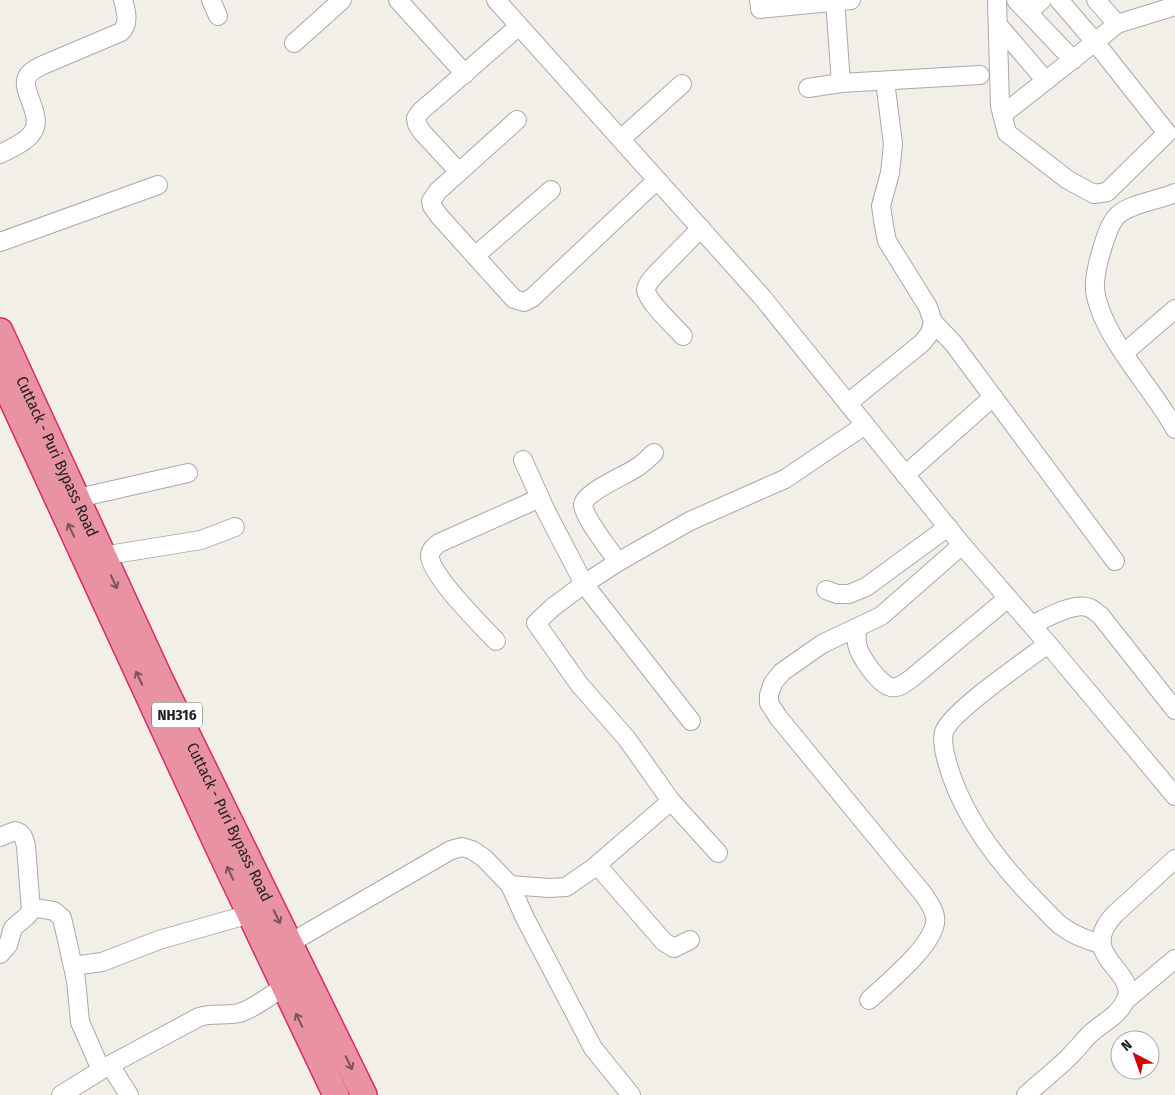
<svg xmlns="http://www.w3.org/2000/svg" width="1175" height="1095" font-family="'Fira Sans Condensed',sans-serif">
	<rect width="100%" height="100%" fill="#f2efe9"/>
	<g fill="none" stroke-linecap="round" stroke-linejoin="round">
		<!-- minor casing -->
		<g stroke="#a9a9a9" stroke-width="20">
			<g id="minor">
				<polyline points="211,0 218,16"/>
				<polyline points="398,0 465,74"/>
				<polyline points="496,0 762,297 962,545 1048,644 1175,796"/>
				<polyline points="759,0 760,9 851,0"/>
				<polyline points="835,0 841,83"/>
				<polyline points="997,0 1000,106 1007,133 1068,180 1094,194 1107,192 1167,133 1095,42 1117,24 1175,6"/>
				<polyline points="1016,0 1073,60"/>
				<polyline points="1096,0 1117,24"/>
				<polyline points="1029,12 1042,0"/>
				<polyline points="999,26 1046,81"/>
				<polyline points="294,43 342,0"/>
				<polyline points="808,88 841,83 980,75"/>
				<polyline points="1002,115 1095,42 1059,0"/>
				<polyline points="517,120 438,191 431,201 432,206 440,217 514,299 524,302 532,298 657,180"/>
				<polyline points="621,139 682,84"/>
				<path d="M0,154c10,-5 26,-12 32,-21 13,-17 -12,-42 -5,-56 3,-6 10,-9 16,-12l78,-33c9,-9 5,-21 2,-32"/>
				<polyline points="459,172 422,132 417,124 416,118 421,111 435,99 519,26"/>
				<path d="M1175,193c-16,7 -46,11 -57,22 -8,7 -13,24 -16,34 -4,13 -8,27 -7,41 6,46 58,98 80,139"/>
				<polyline points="0,242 158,185"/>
				<polyline points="475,256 551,190"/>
				<polyline points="933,322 953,343 1115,561"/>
				<path d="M683,336c-8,-9 -36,-35 -37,-46 0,-5 5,-10 8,-14l47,-48"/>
				<polyline points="1124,353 1175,309"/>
				<polyline points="848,403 922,343 930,333 933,322 928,307 887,241 884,226 881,206 890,173 893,144 885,81"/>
				<polyline points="523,460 546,511 584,584 691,721"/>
				<polyline points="905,475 993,397"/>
				<polyline points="78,498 188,473"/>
				<polyline points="102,556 201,540 235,527"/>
				<path d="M618,562c-8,-12 -34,-44 -35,-57 0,-12 43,-30 53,-37 7,-4 12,-10 18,-15"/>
				<polyline points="826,590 837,594 849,594 866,587 948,527"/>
				<path d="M1032,625c14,-7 43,-24 58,-17 4,2 7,5 10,7l75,95"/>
				<path d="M857,628c0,5 -1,11 0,16 2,11 22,41 34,43 8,2 15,-5 21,-9l96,-80"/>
				<path d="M496,641c-14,-15 -67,-67 -66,-86 1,-6 5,-9 9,-12l101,-45"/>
				<path d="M1048,644c-20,15 -98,68 -104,88 -2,8 0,18 2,26 14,56 53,106 93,146 7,7 14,15 21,21 13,10 26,15 41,19"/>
				<polyline points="671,801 718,853"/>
				<path d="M0,837l15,-6c8,2 9,7 11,15l5,65 -4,5 -14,12 -5,17 -8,9"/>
				<polyline points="597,865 664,942 674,948 690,940"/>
				<polyline points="510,885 549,888 566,887 592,869 671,801 627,739 579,684 536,623 553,607 584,584 618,562 690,521 785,479 865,425"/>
				<polyline points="31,907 54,911 62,918 76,980 80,1022 101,1070"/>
				<polyline points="290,943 451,850 462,847 472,850 484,858 510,885 525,918 593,1048 631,1095"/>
				<polyline points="73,966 102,962 159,940 250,914"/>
				<path d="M869,1000c18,-17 62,-52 66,-77 2,-10 -6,-20 -11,-28l-146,-178 -9,-14v-8l4,-12 9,-11 40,-28 59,-28 81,-71"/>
				<polyline points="1126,1000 1175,959"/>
				<polyline points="110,1065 129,1095"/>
				<path d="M61,1095l45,-28 93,-50c13,-4 26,-1 40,-4 15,-4 31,-18 45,-26"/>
				<path d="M1026,1095c14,-13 30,-25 43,-38 8,-8 14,-16 21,-23 12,-11 30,-19 36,-35 12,-29 -51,-43 -11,-85l60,-55"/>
			</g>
		</g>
		<!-- highway casing -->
		<g stroke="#dc2a67" stroke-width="28">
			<g id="highway">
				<path id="s1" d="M0,331l161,350 203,414"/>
				<polyline points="0,374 218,847 336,1095"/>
			</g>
		</g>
		<!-- minor -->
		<use href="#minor" stroke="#fff" stroke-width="18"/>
		<!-- highway -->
		<use href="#highway" stroke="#e892a2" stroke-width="25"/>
	</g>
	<!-- one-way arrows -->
	<defs><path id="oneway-shaft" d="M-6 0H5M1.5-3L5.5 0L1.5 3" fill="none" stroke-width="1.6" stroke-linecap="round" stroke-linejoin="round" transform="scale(1.25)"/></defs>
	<g stroke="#7b545c">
		<use href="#oneway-shaft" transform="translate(71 530) rotate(-115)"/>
		<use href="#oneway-shaft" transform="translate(114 582) rotate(65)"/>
		<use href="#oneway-shaft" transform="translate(139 678) rotate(-115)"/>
		<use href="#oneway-shaft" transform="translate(230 873) rotate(-115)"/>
		<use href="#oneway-shaft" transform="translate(277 917) rotate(64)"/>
		<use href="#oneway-shaft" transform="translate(299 1020) rotate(-116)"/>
		<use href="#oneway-shaft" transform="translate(349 1063) rotate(64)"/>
	</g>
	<g text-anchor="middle" stroke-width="4" stroke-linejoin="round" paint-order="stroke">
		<!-- shield labels -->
		<rect fill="#fff" stroke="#646464" stroke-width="1" x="152" y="702.5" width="50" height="25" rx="4"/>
		<g font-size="15" font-weight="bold" fill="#222">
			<text x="177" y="720">NH316</text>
		</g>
		<!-- street labels -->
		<g font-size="16" fill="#222" stroke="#fff">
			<text dy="6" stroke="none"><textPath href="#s1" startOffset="138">Cuttack - Puri Bypass Road</textPath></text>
			<text dy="6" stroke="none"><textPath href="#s1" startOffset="542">Cuttack - Puri Bypass Road</textPath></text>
		</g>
	</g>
	<!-- north arrow -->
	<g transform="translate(1135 1055) rotate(319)"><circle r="24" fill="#ffffff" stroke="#a7a7a7"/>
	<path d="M0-4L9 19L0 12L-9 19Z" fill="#d40000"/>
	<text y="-8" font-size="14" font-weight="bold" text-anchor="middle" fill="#222222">N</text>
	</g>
</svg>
